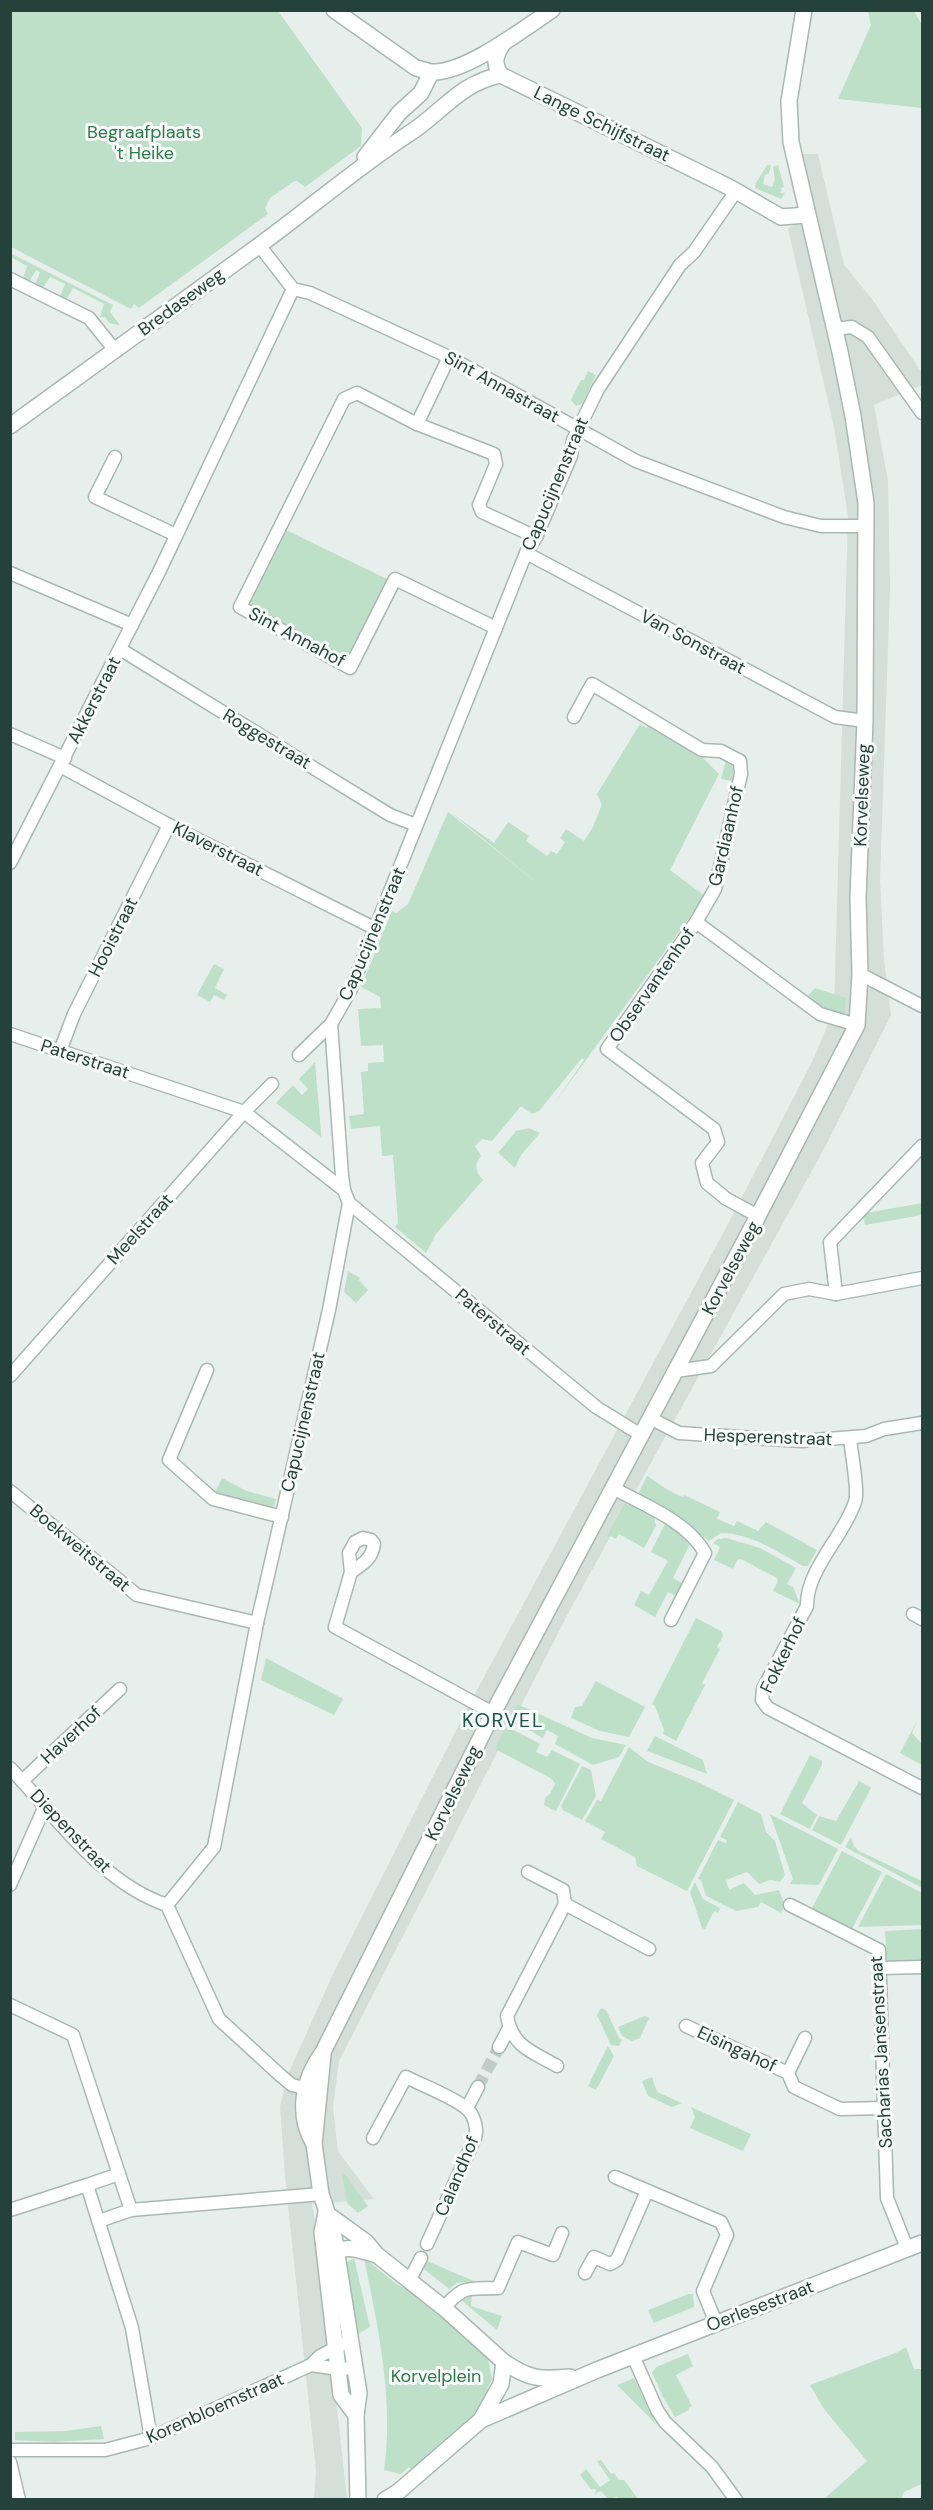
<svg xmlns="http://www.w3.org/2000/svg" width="933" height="2510" font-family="'DM Sans',sans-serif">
	<rect width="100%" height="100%" fill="#e6efeb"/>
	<!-- built -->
	<polygon fill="#d4dfda" points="802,154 818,154 844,265 872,299 922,373 922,385 874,405 888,481 890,588 880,880 884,960 891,1015 825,1147 571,1608 339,2061 333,2107 338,2151 374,2199 312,2204 320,2251 347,2499 314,2499 316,2471 285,2176 280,2106 289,2072 334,1972 470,1703 728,1224 813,1060 834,1010 848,516 834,427 788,229 813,211"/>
	<!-- green -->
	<g fill="#bfe0c8">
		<polygon points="10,11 278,11 362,128 361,146 305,187 297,181 293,182 270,198 265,208 268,214 139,308 134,304 131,309 11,247"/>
		<polygon points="868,11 914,11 922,25 922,108 838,99 871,25"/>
		<polygon points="767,165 771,165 769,173 765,175 763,184 772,187 775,179 773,167 778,165 784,187 779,189 782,189 780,193 785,193 781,199 755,188 756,183"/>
		<polygon points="10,253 113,305 110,312 120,325 109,323 105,317 100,317 104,304 73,288 66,300 60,297 65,284 50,277 43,288 35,285 40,272 36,270 29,282 23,279 27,266 11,257"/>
		<polygon points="588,371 596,375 582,404 576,406 571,400 581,380 584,380"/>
		<polygon points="284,529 389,580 349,661 246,604"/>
		<path d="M640,724l6,4 3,-3 51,31h1l16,-2c6,3 12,7 17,12l-2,15 -11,-2 5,-19 -1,2 -7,-7 -17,1 18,18 -49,96 35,26 -151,208 30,-44 -2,-2 -43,53 -7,3 -11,-8 -29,35 -10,-2 -7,7 6,10c-7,9 -6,15 2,24l-47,54 -10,19 -31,-26 3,-4 -5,-68 -11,1 -2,-30 -29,3 -2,-13 15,-2 -3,-42 7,-1v-8l16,-1 -1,-17 -22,1 -3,-37 23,-1 -1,-11 -19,-10 31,-76 4,2 12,-9 40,-92 98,78 -96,-78 44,31 14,-21 21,14 -3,5 21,15 4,-5 6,3 8,-12 -5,-4 6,-9 18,12 9,-14 9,-23 -5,-10z"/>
		<polygon points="214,964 224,969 215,988 227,995 224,1000 214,995 210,1002 197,995"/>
		<polygon points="815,988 846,998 844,1017 806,998"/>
		<polygon points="315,1062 321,1132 321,1137 276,1103 293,1085 302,1095 308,1089 299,1079"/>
		<polygon points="529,1128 540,1133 521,1155 515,1168 498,1153 516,1131"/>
		<polygon points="922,1203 922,1215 865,1225 864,1219 859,1220 866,1213"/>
		<polygon points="348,1271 360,1278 359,1280 368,1290 356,1303 344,1292"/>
		<path d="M647,1476c13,8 22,16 36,21l1,-2 36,17 -3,7 17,7 3,-5 21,10 8,-9 51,28 -9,16h-5c-25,-14 -53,-33 -82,-33l-12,8 -39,-28 -32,-19z"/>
		<polygon points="222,1478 247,1491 276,1499 274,1507 268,1509 222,1498 215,1492"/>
		<polygon points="630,1501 654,1517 656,1526 644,1548 619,1534 616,1539 611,1536 606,1538 625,1503 629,1505"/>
		<polygon points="666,1522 694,1544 690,1544 673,1578 682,1583 684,1587 680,1594 676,1596 668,1592 655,1617 634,1605 641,1591 649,1595 668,1561 651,1552"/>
		<polygon points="726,1538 760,1548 796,1568 787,1584 793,1587 800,1604 773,1591 778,1581 777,1578 741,1559 737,1560 733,1569 714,1560 720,1547 713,1543 718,1539"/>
		<polygon points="696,1618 721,1631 723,1636 717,1647 720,1649 702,1683 705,1685 676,1741 663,1734 664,1730 655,1706 652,1704"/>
		<polygon points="266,1658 343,1699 334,1715 261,1680"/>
		<polygon points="596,1681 645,1707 629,1737 600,1731 571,1718 575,1707 582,1706"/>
		<polygon points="517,1704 592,1738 626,1745 619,1757 593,1765 555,1744 558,1736 547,1730 543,1738 510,1719"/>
		<polygon points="919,1717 912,1733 922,1744 922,1765 900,1753"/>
		<polygon points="506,1726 540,1744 536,1752 547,1757 552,1750 580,1764 556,1811 544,1805 545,1798 550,1794 555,1784 552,1779 495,1749"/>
		<polygon points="655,1736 703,1760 707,1774 650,1752 647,1751"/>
		<polygon points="629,1747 648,1762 700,1783 734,1800 687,1891 637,1866 635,1857 601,1839 605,1832 585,1821 597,1800 601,1801"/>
		<polygon points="810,1755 822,1761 822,1765 802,1803 817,1815 810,1829 780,1814"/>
		<polygon points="582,1766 591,1770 596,1796 582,1820 563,1810 561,1806"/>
		<polygon points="859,1781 871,1788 841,1845 812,1830 819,1816 836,1821"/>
		<polygon points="738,1802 761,1814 766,1832 775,1841 785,1875 780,1882 770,1880 759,1884 747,1872 726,1880 729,1890 744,1883 755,1895 779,1890 785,1905 781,1913 761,1902 758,1907 736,1911 706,1896 701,1880 698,1879 718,1840 726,1843 727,1840 720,1837"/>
		<polygon points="770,1814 838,1849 819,1885 790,1884 793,1879"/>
		<polygon points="851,1837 854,1846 859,1851 922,1881 922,1888 845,1847"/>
		<polygon points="842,1851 882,1872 852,1929 812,1908"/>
		<polygon points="886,1874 922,1893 922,1925 858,1927"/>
		<polygon points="695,1882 703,1899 720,1908 718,1913 714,1911 705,1929 702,1928 690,1892"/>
		<polygon points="922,1929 922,1962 887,1961 885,1931"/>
		<polygon points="601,2008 606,2010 619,2038 622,2040 619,2046 611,2045 597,2015"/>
		<polygon points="645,2016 649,2018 640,2038 632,2041 622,2036 618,2027"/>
		<polygon points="608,2046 614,2056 596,2090 588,2086"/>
		<polygon points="652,2077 657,2092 682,2103 672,2107 648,2096 642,2081"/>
		<polygon points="691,2107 751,2134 743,2151 690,2128 695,2117"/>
		<polygon points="345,2174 368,2206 358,2213 347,2203 342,2176"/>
		<polygon points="354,2258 370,2327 355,2336 343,2265"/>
		<path d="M364,2258l35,28 20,6 68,61 5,27 -5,9 4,1 -18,29 -59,53 -5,-5 -8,7 -17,-4c10,-72 -6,-142 -20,-212z"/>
		<polygon points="427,2261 467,2278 474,2281 457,2283 449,2289 424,2269"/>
		<polygon points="688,2294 693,2294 694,2307 654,2323 648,2310"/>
		<polygon points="472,2295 471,2306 502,2316 497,2330 461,2300 463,2296"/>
		<polygon points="906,2347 914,2369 922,2369 922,2484 904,2492 901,2499 827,2499 826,2497 867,2461 824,2409 810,2385 898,2352"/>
		<polygon points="688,2354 693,2366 676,2375 692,2406 688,2408 689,2410 675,2417 663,2397 652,2373 656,2367"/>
		<polygon points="634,2378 653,2418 656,2424 617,2385"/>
		<polygon points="101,2426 104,2439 54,2442 15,2440 15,2432 65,2431"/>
		<polygon points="601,2460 611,2474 614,2473 619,2480 624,2480 638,2499 619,2499 617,2497 608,2499 601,2491 595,2494 596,2489 591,2489 580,2475 586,2469 600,2487 610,2480 597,2461"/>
	</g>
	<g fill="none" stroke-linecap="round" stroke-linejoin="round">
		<!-- minor-tunnel -->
		<polyline stroke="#bfccc8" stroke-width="12" stroke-dasharray="12 6" stroke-linecap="butt" points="478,2087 499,2047"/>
		<!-- minor casing -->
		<g stroke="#a8b8b2" stroke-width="15">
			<g id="minor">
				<polyline points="259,245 293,289 310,293 449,357 636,461 784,517 821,526 867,526"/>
				<polyline points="10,279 89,318 114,349"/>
				<polyline points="834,329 852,327 868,337 922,413"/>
				<polyline points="417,424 449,357"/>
				<polyline points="115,457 95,497 176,535"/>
				<polyline points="526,553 835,717 865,721"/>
				<polyline points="10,573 132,625"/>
				<polyline points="496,628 395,579 350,668 240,607 344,399 357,393 417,424 494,454 496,464 479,505 482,512 536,537"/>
				<polyline points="120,649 390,815 416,825"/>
				<polyline points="574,717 592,684 702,750 721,751 740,761 741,774 715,889 696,922 820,1014 857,1025"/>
				<polyline points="10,734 65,758"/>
				<polyline points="60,766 169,825 376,929"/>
				<polyline points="10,863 159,572 293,289"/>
				<polyline points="696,922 607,1049 714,1129 718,1142 702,1163 707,1183 723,1196"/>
				<polyline points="860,974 922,1006"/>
				<polyline points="10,1034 244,1112 344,1190"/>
				<polyline points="60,1051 74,1014 169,825"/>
				<polyline points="299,1055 331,1024"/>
				<polyline points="725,1198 758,1216"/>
				<polyline points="349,1203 596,1407 641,1435"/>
				<polyline points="836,1294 922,1278"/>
				<polyline points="207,1370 169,1460 213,1499 282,1517"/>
				<polyline points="676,1371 711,1366 784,1294 809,1289 836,1294 830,1242 922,1146"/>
				<polyline points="10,1376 244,1112 272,1084"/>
				<polyline points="650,1418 679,1433 802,1441 866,1436 884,1429 922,1423"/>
				<path d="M850,1438c1,13 9,54 5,64 -11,34 -49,68 -48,104l-44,83 -1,11 6,8 154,80"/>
				<path d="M613,1488c31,17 74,33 92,65l-34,67"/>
				<polyline points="10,1491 137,1595 257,1623"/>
				<path d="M351,1572c12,-8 21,-13 23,-28l-3,-4 -8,-2 -8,4 -6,11 2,19 -16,55 158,86"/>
				<polyline points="913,1614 922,1619"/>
				<path d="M10,1768c47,49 91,115 157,137l52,114 61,56 12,10 20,5"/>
				<polyline points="22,1781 120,1689"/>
				<polyline points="528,1872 563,1890 565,1904 649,1949"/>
				<polyline points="10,1885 45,1806"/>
				<polyline points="167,1905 214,1847 257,1623 329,1310 349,1203 344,1190 342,1176 331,1024 350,991 526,553 536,537 571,456 573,440 598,389 680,265 694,252 736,191"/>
				<polyline points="790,1905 879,1950 887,2198 907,2248"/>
				<polyline points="880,1968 922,1967"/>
				<polyline points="10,2005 73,2035 119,2174"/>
				<polyline points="686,2026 788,2073 794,2087 840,2109 884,2108"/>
				<polyline points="499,2047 509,2028"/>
				<path d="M557,2066c-24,-14 -45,-19 -50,-50l58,-112"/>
				<polyline points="788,2073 805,2038"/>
				<polyline points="467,2108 478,2087"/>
				<path d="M373,2138l33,-61c16,8 47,20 60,31 8,6 12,21 9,30l-48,106"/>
				<polyline points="615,2177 721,2222 727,2235 703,2291 716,2323"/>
				<polyline points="10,2210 87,2185"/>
				<polyline points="131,2210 321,2194"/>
				<polyline points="99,2221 131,2210 119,2174 87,2185 132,2328 151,2438"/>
				<polyline points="585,2273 594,2257 610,2264 617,2260 647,2191"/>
				<polyline points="410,2279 421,2258"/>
				<path d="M444,2308c20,-24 25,-19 54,-20l20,-46 35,13 9,-22"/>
				<polyline points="633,2356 657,2410 665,2422 712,2467 736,2500"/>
				<polyline points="311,2365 339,2369 356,2368"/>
				<polyline points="10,2450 105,2450 151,2438 311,2365 320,2356 351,2340"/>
				<polyline points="10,2462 19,2500"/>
			</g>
		</g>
		<!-- tertiary casing -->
		<g stroke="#a8b8b2" stroke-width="18">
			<g id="tertiary">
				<path d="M334,10l82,58c6,1 12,4 18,4 33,0 89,-43 118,-62"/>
				<path d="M504,42c-8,12 -12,20 -3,33l228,112 52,30 26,-2"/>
				<polyline points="365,157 399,113 421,93 431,73"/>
				<path d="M10,426c83,-60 165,-119 247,-179 51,-37 98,-78 150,-112 34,-21 52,-52 94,-60"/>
				<polyline points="323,2055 314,2144 321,2194 333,2230 359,2393 356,2415 358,2500"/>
				<path d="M314,2144c-18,-30 -11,-65 9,-92l170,-339 265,-497 99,-191 3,-51 -2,-77 7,-176 1,-218 -13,-87 -13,-64 -49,-210 -2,-41 15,-91"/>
				<path d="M326,2213l40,29 11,13 67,53 60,54c25,17 36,18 66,15"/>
				<polyline points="326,2213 322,2232 341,2395 356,2415"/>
				<path d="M331,2256c15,-14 29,-5 46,-1"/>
				<polyline points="481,2420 501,2384 504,2362"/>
				<polyline points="385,2500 398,2492 481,2420 597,2370 922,2243"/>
			</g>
		</g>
		<!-- minor -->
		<use href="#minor" stroke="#fff" stroke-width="12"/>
		<!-- tertiary -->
		<use href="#tertiary" stroke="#fff" stroke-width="15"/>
	</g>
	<g text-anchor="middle" stroke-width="6" stroke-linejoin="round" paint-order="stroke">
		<!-- street labels -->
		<g font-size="18" fill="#24423a" stroke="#f7fbf9">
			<text transform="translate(602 124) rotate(26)" y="6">Lange Schijfstraat</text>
			<text transform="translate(181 302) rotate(-36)" y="6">Bredaseweg</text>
			<text transform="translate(502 387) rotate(29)" y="6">Sint Annastraat</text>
			<text transform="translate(555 484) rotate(-67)" y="6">Capucijnenstraat</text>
			<text transform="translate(297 637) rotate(28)" y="6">Sint Annahof</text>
			<text transform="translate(693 642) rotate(28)" y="6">Van Sonstraat</text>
			<text transform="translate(94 700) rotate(-63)" y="6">Akkerstraat</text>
			<text transform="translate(267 739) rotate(31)" y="6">Roggestraat</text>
			<text transform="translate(862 795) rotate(-88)" y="6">Korvelseweg</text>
			<text transform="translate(726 836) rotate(-77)" y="6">Gardiaanhof</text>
			<text transform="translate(218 849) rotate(27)" y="6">Klaverstraat</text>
			<text transform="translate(372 934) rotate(-67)" y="6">Capucijnenstraat</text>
			<text transform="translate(113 937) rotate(-63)" y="6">Hooistraat</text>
			<text transform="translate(652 985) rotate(-55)" y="6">Observantenhof</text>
			<text transform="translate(85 1059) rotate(18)" y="6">Paterstraat</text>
			<text transform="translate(140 1229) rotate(-48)" y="6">Meelstraat</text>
			<text transform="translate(731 1268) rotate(-62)" y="6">Korvelseweg</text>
			<text transform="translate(493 1322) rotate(40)" y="6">Paterstraat</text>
			<text transform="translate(303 1422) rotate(-77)" y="6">Capucijnenstraat</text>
			<text transform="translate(768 1437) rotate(2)" y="6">Hesperenstraat</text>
			<text transform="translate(80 1548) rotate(40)" y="6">Boekweitstraat</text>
			<text transform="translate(783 1655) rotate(-64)" y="6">Fokkerhof</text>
			<text transform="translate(71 1735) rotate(-43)" y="6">Haverhof</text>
			<text transform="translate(453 1793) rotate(-64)" y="6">Korvelseweg</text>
			<text transform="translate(71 1831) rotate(46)" y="6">Diepenstraat</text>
			<text transform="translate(737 2049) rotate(25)" y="6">Eisingahof</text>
			<text transform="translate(881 2052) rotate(-93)" y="6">Sacharias Jansenstraat</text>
			<text transform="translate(457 2176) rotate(-67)" y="6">Calandhof</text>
			<text transform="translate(760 2306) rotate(-21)" y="6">Oerlesestraat</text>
			<text transform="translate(215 2408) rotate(-24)" y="6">Korenbloemstraat</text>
		</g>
		<!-- park labels -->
		<g font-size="18" fill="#2d7a4b" stroke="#f7fbf9">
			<text x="144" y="138">Begraafplaats<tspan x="144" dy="21">'t Heike</tspan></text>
			<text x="436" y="2382">Korvelplein</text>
		</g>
		<!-- neighbourhood labels -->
		<g font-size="20" letter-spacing="1.5" fill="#1f5548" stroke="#f7fbf9">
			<text x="503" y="1727">KORVEL</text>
		</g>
	</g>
	<!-- border -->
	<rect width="933" height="2510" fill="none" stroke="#24423a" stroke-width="24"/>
</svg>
